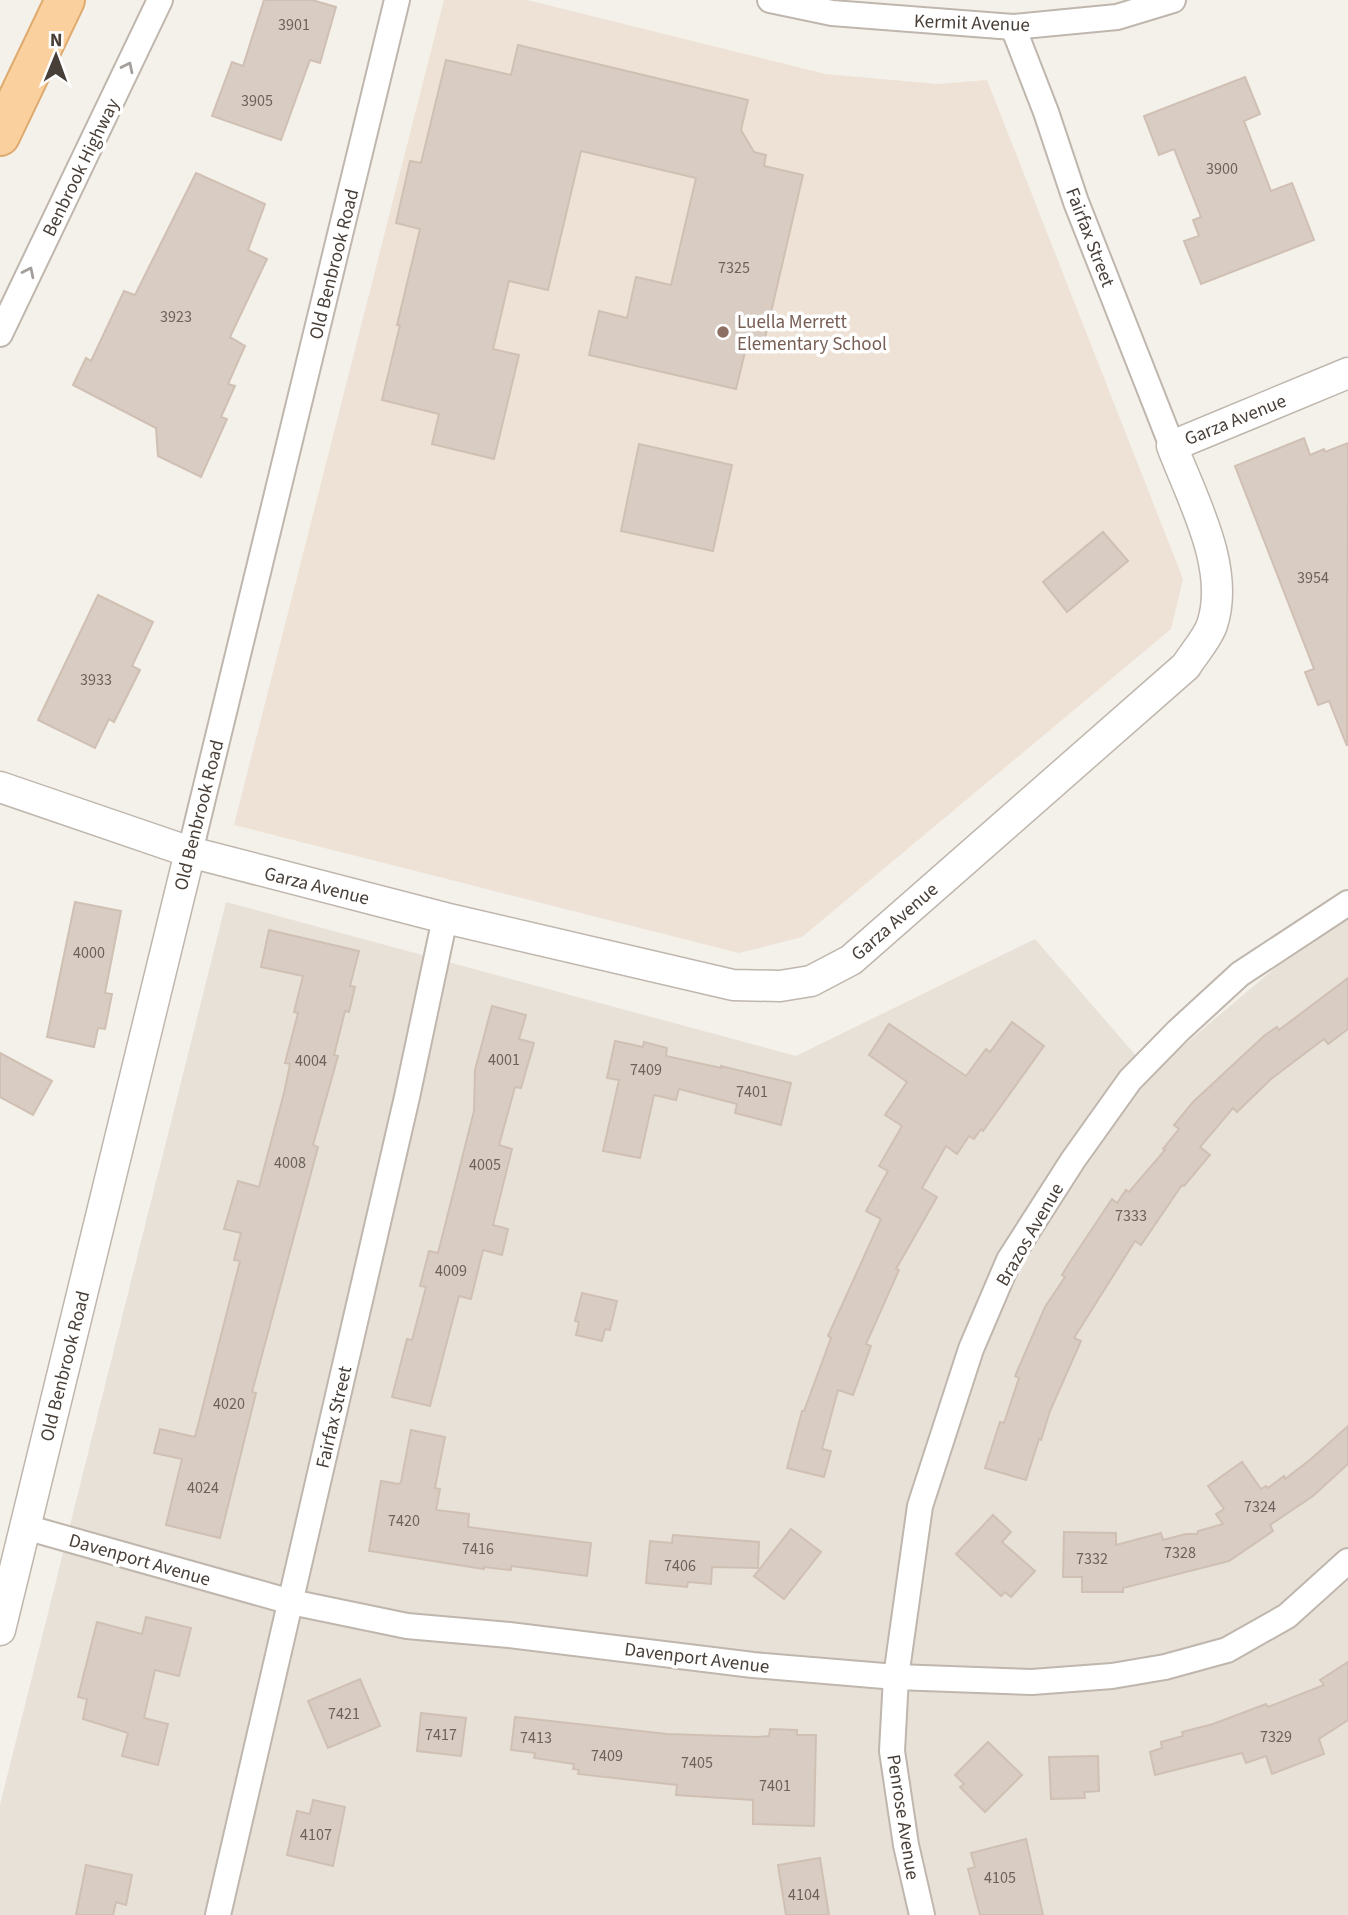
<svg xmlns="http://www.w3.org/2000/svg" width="1348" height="1915" font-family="'Source Sans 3',sans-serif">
	<rect width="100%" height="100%" fill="#f4f0ea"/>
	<!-- residential -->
	<polygon fill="#e8e1d8" points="226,902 796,1056 1035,939 1151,1073 1302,945 1348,918 1348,1915 0,1915 0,1805"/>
	<!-- education -->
	<polygon fill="#ede2d5" points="444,0 527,0 825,74 938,84 987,80 1183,579 1171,629 802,937 739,953 234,825"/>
	<!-- building -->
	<g fill="#d8ccc3" stroke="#d0c0b3" stroke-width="2">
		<polygon points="264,0 312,0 336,7 320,63 310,60 281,140 212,116 232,62 243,66"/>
		<polygon points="518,45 748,100 741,130 754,152 766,155 764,166 803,175 762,351 746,348 736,389 589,355 599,311 627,318 636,277 671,285 696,178 581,151 548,290 509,281 493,349 519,355 494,459 432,444 439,414 382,400 400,325 397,325 420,229 396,223 410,161 421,163 446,60 511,75"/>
		<polygon points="1245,77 1260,114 1244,121 1271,191 1292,183 1314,240 1201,284 1184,241 1199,236 1193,220 1201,217 1174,149 1159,155 1144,116"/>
		<polygon points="196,173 265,204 248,250 267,259 230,337 245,346 228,384 235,386 221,417 227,419 201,477 158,456 156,428 73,385 86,358 91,361 124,291 135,295"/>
		<polygon points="1304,438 1310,455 1324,449 1325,452 1348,443 1347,746 1329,701 1318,705 1305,672 1314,669 1235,466"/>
		<polygon points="639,444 732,465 713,551 621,531"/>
		<polygon points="1103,532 1128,561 1067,612 1043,582"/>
		<polygon points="98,595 153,622 132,666 140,670 114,722 109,719 95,748 38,720"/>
		<polygon points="75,902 121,911 105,993 112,994 105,1029 98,1028 94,1047 47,1037"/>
		<polygon points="269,930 359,951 350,986 355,987 349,1012 345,1011 334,1055 338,1056 313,1145 318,1147 252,1392 256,1393 220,1538 166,1525 182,1459 154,1453 160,1429 195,1437 240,1261 234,1260 241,1233 224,1229 238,1181 259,1187 284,1093 290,1064 285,1063 298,1013 294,1012 303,976 261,967"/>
		<polygon points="1348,978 1348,1029 1328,1044 1324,1039 1271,1079 1237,1112 1233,1108 1200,1147 1210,1155 1184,1186 1182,1185 1141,1245 1135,1241 1074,1338 1081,1341 1050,1411 1041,1440 1039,1439 1026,1480 985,1468 1000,1422 1004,1423 1019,1378 1015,1376 1045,1307 1065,1277 1062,1275 1068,1265 1112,1199 1117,1203 1126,1190 1129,1192 1165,1150 1163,1149 1179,1129 1174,1125 1193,1102 1265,1035 1277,1027 1279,1030"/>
		<polygon points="492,1006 526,1015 519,1039 534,1043 521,1088 515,1087 499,1145 512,1149 493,1225 508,1229 502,1255 483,1250 471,1299 459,1296 430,1406 392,1397 407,1339 412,1340 426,1287 420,1286 429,1251 438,1253 474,1111 475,1070"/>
		<polygon points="1012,1022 1044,1046 983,1131 981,1129 974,1139 969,1136 957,1154 946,1146 922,1188 937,1197 896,1269 899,1270 866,1344 871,1346 853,1395 838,1390 822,1449 831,1451 824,1477 787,1468 802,1411 804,1411 831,1338 828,1336 881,1219 866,1211 888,1171 879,1166 902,1126 885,1115 907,1082 869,1055 889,1024 966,1076 986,1049 990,1052"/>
		<polygon points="615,1041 643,1047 644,1042 667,1048 666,1056 721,1068 721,1066 791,1083 781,1125 735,1113 737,1104 679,1089 676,1100 654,1095 640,1158 603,1151 619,1080 607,1078"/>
		<polygon points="0,1053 52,1081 33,1115 0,1097"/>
		<polygon points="582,1293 617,1301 610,1330 605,1329 602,1341 576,1335 579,1322 575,1321"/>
		<polygon points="1348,1426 1348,1464 1313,1496 1270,1525 1273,1531 1229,1561 1123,1588 1123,1592 1082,1592 1082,1577 1063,1577 1064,1532 1116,1533 1116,1545 1161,1533 1163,1540 1186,1534 1197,1534 1198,1531 1223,1524 1216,1514 1224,1509 1208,1486 1242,1462 1261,1489 1266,1486 1268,1488 1284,1476 1285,1479 1311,1459"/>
		<polygon points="411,1430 445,1437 435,1488 440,1489 436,1510 469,1514 468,1527 591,1543 587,1576 511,1566 511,1570 484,1567 484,1569 369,1551 381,1481 399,1484 401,1482"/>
		<polygon points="993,1515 1011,1532 1002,1542 1035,1571 1011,1597 1005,1592 1001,1596 956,1554"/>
		<polygon points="791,1529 821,1552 784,1599 754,1576"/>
		<polygon points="673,1535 759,1542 758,1568 712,1567 711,1584 688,1582 687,1587 646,1583 650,1541 672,1543"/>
		<polygon points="146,1617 191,1628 179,1676 155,1670 144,1718 168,1724 158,1765 122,1756 128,1733 83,1719 87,1699 78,1697 97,1622 142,1634"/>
		<polygon points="1348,1662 1348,1720 1319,1739 1324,1754 1272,1774 1266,1756 1246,1763 1242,1753 1155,1775 1150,1752 1162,1748 1161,1742 1183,1736 1182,1732 1213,1724 1266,1704 1268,1707 1324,1685 1320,1680"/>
		<polygon points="360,1679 380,1726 328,1748 308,1701"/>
		<polygon points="421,1713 466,1718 461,1756 417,1751"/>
		<polygon points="515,1717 667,1734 757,1737 769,1736 770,1729 797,1730 797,1735 816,1735 814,1826 753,1824 753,1800 676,1795 677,1785 578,1774 579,1770 573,1769 574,1764 534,1758 535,1753 511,1750"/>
		<polygon points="988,1742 1022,1775 985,1812 960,1787 964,1784 955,1775"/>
		<polygon points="1098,1756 1099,1791 1084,1792 1085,1798 1051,1799 1049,1757"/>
		<polygon points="313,1800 345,1807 333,1866 287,1855 297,1811 310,1814"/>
		<polygon points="1026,1839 1043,1915 980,1915 968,1869 975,1867 971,1853"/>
		<polygon points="820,1858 829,1915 786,1915 778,1865"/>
		<polygon points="86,1865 132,1875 126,1905 116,1902 113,1915 76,1915"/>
	</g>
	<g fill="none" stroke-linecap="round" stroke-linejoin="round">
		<!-- minor casing -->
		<g stroke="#bfb6ad" stroke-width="28">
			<g id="minor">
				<polyline points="770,0 832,13 1013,27 1117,17 1173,0"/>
				<polyline points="1013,27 1046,112 1076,202 1172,446"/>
				<polyline points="0,334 160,0"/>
				<polyline points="190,852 397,0"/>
				<polyline points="25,1527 291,1602 407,1626 509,1635 753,1665 896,1677 1032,1682 1112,1676 1165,1667 1227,1650 1287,1616 1348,1561"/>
				<polyline points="218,1915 407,1097 445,918"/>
				<polyline points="922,1915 906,1845 892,1751 896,1677 920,1506 971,1349 1009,1260 1073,1160 1130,1080 1178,1031 1240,974 1348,903"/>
			</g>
		</g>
		<!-- tertiary casing -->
		<g stroke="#bfb6ad" stroke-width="33">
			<g id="tertiary">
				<path d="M0,787l190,65 255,66 288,67 47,1 31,-5 40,-21 335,-294c8,-13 21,-27 26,-41 19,-57 -20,-126 -40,-179l176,-73"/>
				<polyline points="0,1630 190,852"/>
			</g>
		</g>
		<!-- primary casing -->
		<g stroke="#dfaa6e" stroke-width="42">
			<polyline id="primary" points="0,136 65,0"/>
		</g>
		<!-- minor -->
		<use href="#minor" stroke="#fff" stroke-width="24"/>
		<!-- tertiary -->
		<use href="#tertiary" stroke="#fff" stroke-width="30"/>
		<!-- primary -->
		<use href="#primary" stroke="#fad09e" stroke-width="38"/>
	</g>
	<!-- one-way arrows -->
	<defs><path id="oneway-chevron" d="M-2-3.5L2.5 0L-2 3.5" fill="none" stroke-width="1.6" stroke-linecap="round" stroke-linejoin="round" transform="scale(1.75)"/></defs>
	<g stroke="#a49f9c">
		<use href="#oneway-chevron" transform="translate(128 67) rotate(-64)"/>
		<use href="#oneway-chevron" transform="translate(29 272) rotate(-64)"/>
	</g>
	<!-- markers -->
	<circle fill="#8d6e63" stroke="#fff" stroke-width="2.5" cx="723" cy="332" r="7"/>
	<g text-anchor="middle" stroke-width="7" stroke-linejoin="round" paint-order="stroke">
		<!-- number labels -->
		<g font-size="16" fill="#6c625b">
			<text x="294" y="30">3901</text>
			<text x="257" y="106">3905</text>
			<text x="1222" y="174">3900</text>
			<text x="734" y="273">7325</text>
			<text x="176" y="322">3923</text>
			<text x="1313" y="583">3954</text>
			<text x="96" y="685">3933</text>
			<text x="89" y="958">4000</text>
			<text x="504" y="1065">4001</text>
			<text x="311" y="1066">4004</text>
			<text x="646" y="1075">7409</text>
			<text x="752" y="1097">7401</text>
			<text x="290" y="1168">4008</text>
			<text x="485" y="1170">4005</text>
			<text x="1131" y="1221">7333</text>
			<text x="451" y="1276">4009</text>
			<text x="229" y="1409">4020</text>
			<text x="203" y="1493">4024</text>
			<text x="1260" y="1512">7324</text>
			<text x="404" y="1526">7420</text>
			<text x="478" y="1554">7416</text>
			<text x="1180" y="1558">7328</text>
			<text x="1092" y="1564">7332</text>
			<text x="680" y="1571">7406</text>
			<text x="344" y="1719">7421</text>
			<text x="441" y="1740">7417</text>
			<text x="1276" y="1742">7329</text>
			<text x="536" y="1743">7413</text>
			<text x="607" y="1761">7409</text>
			<text x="697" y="1768">7405</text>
			<text x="775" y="1791">7401</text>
			<text x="316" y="1840">4107</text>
			<text x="1000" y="1883">4105</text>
			<text x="804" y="1900">4104</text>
		</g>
		<!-- street labels -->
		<g font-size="19" fill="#483f38" stroke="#fff">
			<text transform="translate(972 22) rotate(2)" y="7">Kermit Avenue</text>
			<text transform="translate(80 167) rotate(-64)" y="7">Benbrook Highway</text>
			<text transform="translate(1091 237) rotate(69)" y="7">Fairfax Street</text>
			<text transform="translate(333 264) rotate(-76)" y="7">Old Benbrook Road</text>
			<text transform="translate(1235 419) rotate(-22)" y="7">Garza Avenue</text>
			<text transform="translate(198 815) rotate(-76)" y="7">Old Benbrook Road</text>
			<text transform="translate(317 885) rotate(14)" y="7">Garza Avenue</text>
			<text transform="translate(894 921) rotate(-41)" y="7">Garza Avenue</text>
			<text transform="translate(1029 1234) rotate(-60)" y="7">Brazos Avenue</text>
			<text transform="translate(64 1366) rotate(-76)" y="7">Old Benbrook Road</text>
			<text transform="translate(333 1417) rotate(-77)" y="7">Fairfax Street</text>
			<text transform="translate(140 1559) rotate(16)" y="7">Davenport Avenue</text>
			<text transform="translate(697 1657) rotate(7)" y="7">Davenport Avenue</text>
			<text transform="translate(904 1817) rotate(81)" y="7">Penrose Avenue</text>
		</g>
		<!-- education labels -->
		<g font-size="19" fill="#785e54" stroke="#fff" text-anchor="start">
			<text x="737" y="328">Luella Merrett<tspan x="737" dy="22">Elementary School</tspan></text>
		</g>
	</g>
	<!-- north arrow -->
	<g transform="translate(56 56) rotate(1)" stroke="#ffffff" stroke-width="5" paint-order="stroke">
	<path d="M0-5L12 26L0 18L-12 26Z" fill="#483f38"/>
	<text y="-10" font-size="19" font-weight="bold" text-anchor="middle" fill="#483f38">N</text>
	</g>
</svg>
